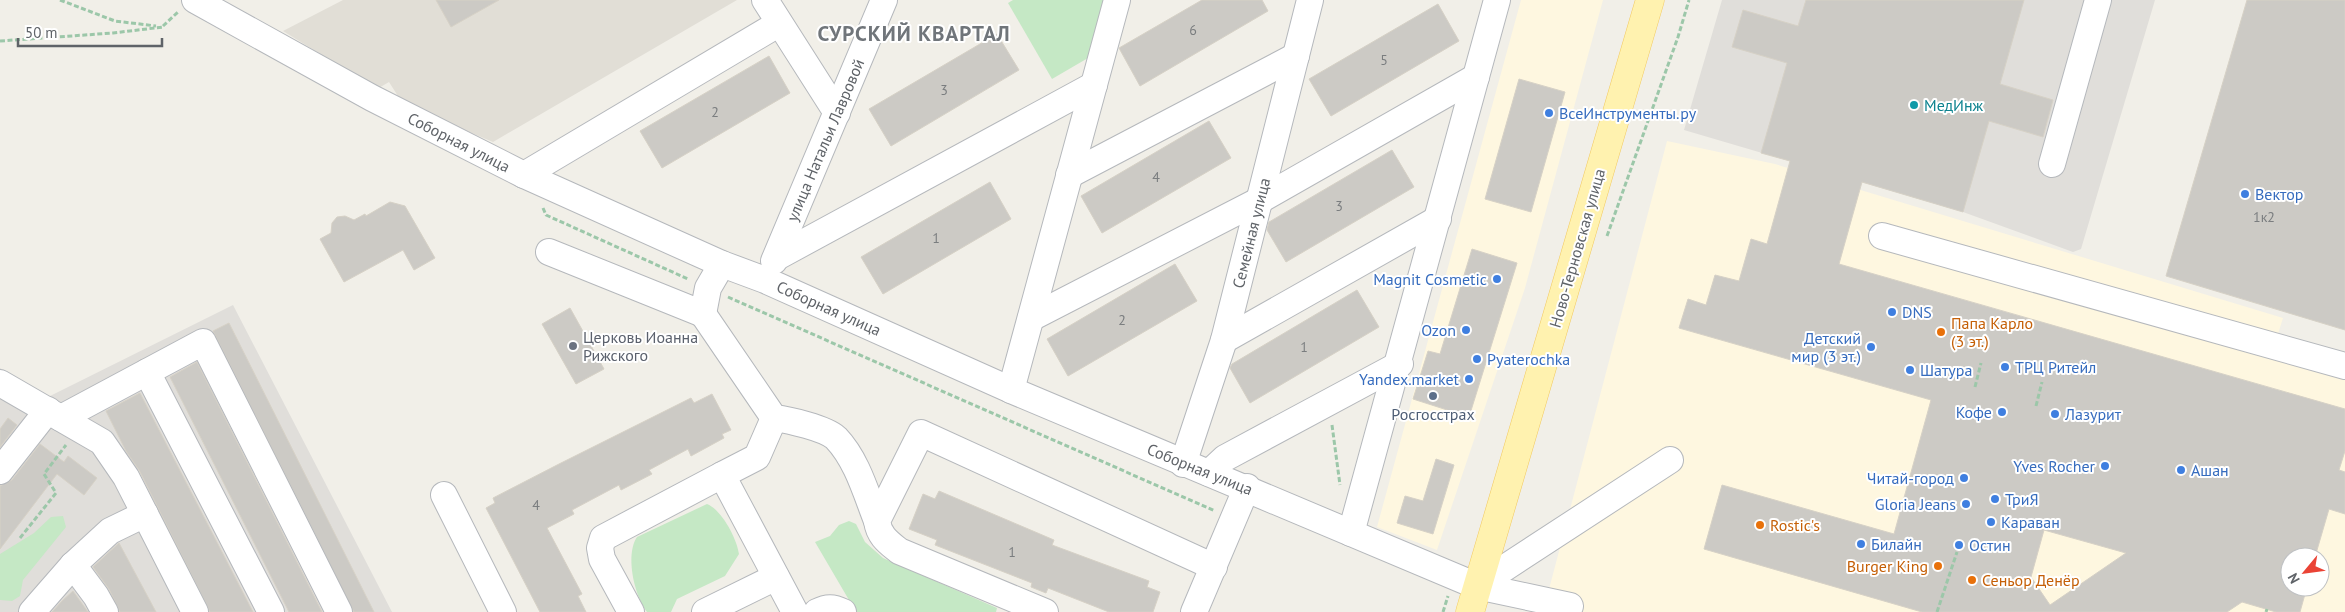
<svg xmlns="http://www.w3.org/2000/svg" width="2345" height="612" font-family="'PT Sans',sans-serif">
	<rect width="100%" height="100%" fill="#f1efe8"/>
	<!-- commercial -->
	<g fill="#fef7e0" fill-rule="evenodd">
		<polygon points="1521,0 1603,0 1525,288 1437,550 1377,527"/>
		<path d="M1667,141l108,23 508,154 -5,16 67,22v256h-802zM2290,557h30v30h-30z"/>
	</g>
	<!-- industrial -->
	<g fill="#e0deda">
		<polygon points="1722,0 2155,0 2081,249 2073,252 1963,212 1684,130"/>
		<polygon points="233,305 392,612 0,612 0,368 48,397"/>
	</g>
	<!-- education -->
	<polygon fill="#e1ded6" points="343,0 737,0 493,142 403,104 389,82 377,89 283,31"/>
	<!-- green -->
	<g fill="#c5e8c5">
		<polygon points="1013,0 1105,0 1088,58 1052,79 1008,3"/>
		<path d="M707,504c15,6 30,35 32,50l-14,22 -48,23 -6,13h-24c-13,-17 -22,-57 -10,-75z"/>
		<polygon points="63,516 66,527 23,580 20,596 12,601 0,600 0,554 34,533 51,517"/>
		<polygon points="849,521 856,524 865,542 883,558 997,608 996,612 856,612 815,542 830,536 839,525"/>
	</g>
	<!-- building -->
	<g fill="#cccac5" stroke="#d6d1c6" fill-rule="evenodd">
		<polygon points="436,0 499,0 451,27"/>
		<polygon points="1202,0 1262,0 1268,11 1140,86 1119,48"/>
		<path d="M1806,0h218l-24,84 53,16 -10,37 -54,-16 -26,91 -101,-30 -23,82 506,145v42l-6,19 6,2v42l-16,-5 -14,48h-25v30h17l-7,25h-24l-34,-10 -15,10h-305l-218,-63 18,-64 172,49 37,-134 -252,-72 9,-29 18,6 9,-30 24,6 12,-42 16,5 23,-83 -29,-8 26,-90 -55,-16 11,-37 55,16zM2044,530l82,23 -76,52 -19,-28z"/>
		<polygon points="2247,0 2345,0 2345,330 2166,276"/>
		<polygon points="1438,4 1459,41 1331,116 1309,79"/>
		<polygon points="997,34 1019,70 891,146 869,109"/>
		<polygon points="769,56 790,93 662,168 640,131"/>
		<polygon points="1519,79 1565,92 1531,212 1485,199"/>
		<polygon points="1209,121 1231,158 1102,233 1081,196"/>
		<polygon points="1392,150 1414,187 1286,262 1267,230 1269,222"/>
		<polygon points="990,182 1011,219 883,294 861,257"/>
		<polygon points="390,202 405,206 435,258 414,270 403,250 344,282 320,239 331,233 332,223 337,217 345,216 354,220 365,214 366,216"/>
		<polygon points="1472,249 1517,263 1469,417 1413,399 1428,351 1440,354"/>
		<polygon points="1175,264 1197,301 1068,376 1047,339"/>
		<polygon points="1357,290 1379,327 1250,403 1230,368 1232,364"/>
		<polygon points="570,308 604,369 576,384 542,324"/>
		<polygon points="229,323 374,612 354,612 213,331"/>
		<polygon points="197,362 322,612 289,612 170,377"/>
		<polygon points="140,393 253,612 210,612 139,470 126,451 106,411"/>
		<polygon points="712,394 731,430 722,434 724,438 691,456 688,449 649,470 652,474 621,490 619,485 572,510 574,514 547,528 582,594 578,596 586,612 540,612 486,508 495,503 493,498 559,464 691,398 694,403"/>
		<polygon points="8,418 17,425 0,447 0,429"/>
		<polygon points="40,444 64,462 68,456 97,478 84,495 57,474 0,549 0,486 12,480"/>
		<polygon points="1436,459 1454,465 1433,534 1397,523 1405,496 1423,501"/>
		<polygon points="939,491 1054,540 1052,545 1149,581 1147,587 1160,592 1153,612 1109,612 1048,588 1046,593 1031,587 1032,583 935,545 937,540 909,529 923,494 935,499"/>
		<polygon points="119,543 156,612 120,612 109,589 93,567"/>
		<polygon points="73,591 88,612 52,612 62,601"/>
	</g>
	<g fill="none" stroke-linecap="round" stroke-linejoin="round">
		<!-- minor casing -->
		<g stroke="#b5b8bc" stroke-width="28">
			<g id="minor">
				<polyline points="195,0 372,98 524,175 722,264 765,280 1011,390 1477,586 1570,606"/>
				<polyline points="765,0 837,113"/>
				<polyline points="2052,164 2098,0"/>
				<polyline points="524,175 778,24"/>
				<polyline points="1069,175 1296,56"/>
				<polyline points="1882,236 2345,366"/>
				<polyline points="549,252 703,314 708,288 722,264"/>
				<polyline points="777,257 1094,85"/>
				<polyline points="774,261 884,0"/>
				<path d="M703,314l71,104c15,2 51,10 62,20 21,22 30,55 41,83"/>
				<polyline points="1031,318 1260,200 1476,77"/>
				<polyline points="1224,340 1438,219"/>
				<polyline points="147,372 271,612"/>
				<polyline points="0,383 102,442 126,477 195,612"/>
				<polyline points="1011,390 1117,0"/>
				<polyline points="61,418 203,342 339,612"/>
				<polyline points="774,418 757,457 722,475 795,612"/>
				<polyline points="1183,464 1224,340 1310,0"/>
				<polyline points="0,471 48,410"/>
				<polyline points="1209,473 1225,458 1400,364"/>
				<polyline points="444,495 503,612"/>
				<polyline points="1351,533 1497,0"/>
				<polyline points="73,565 96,596 105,612"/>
				<polyline points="1477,586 1670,460"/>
				<polyline points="32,612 73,565 110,531 145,514"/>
				<polyline points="631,612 602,559 600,548 603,538 722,475"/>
				<polyline points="705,612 776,577"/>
				<path d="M817,612c10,-5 16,-5 26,0"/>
				<path d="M1045,612l-146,-61c-11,-9 -20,-15 -22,-30l44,-88 293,134"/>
				<polyline points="1194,612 1247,487"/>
			</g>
		</g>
		<!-- major casing -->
		<g stroke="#f2c960" stroke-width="29">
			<polyline id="major" points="1470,612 1650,0"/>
		</g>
		<!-- path -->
		<g stroke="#9cc7a9" stroke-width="3" stroke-dasharray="5 2.5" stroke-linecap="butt">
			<polyline points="60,0 115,21 156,26"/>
			<polyline points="163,26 178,12"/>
			<polyline points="0,41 113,33 163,27"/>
			<polyline points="543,208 546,215 688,279"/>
			<polyline points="1607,236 1678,37 1689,0"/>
			<polyline points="728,297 1215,511"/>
			<polyline points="1975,387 1981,363"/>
			<polyline points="2036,406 2042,382"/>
			<polyline points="1332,425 1340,485"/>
			<polyline points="20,538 56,493 44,474 66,445"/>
			<polyline points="1443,612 1448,596"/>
			<polyline points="1937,612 1957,552"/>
			<polyline points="2266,612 2267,609"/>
		</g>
		<!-- minor -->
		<use href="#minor" stroke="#fff" stroke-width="26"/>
		<!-- major -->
		<use href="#major" stroke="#fff2af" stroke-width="28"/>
	</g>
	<!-- markers -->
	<circle fill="#0f9aa8" stroke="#fff" stroke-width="2" cx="1914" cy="105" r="5"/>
	<g fill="#3f7fe0" stroke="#fff" stroke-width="2">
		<circle cx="1549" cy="113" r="5"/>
		<circle cx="2245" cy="194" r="5"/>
		<circle cx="1497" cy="279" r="5"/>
		<circle cx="1892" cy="312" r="5"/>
		<circle cx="1466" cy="330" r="5"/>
		<circle cx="1871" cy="347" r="5"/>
		<circle cx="1477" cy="359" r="5"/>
		<circle cx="2005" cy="367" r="5"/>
		<circle cx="1910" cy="370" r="5"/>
		<circle cx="1469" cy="379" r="5"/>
		<circle cx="2002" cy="412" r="5"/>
		<circle cx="2055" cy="414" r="5"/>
		<circle cx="2105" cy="466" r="5"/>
		<circle cx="2181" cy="470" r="5"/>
		<circle cx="1964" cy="478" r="5"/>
		<circle cx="1995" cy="499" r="5"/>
		<circle cx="1966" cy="504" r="5"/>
		<circle cx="1991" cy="522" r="5"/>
		<circle cx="1861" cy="544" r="5"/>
		<circle cx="1959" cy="545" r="5"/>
	</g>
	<g fill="#e8710a" stroke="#fff" stroke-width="2">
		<circle cx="1941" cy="332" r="5"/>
		<circle cx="1760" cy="525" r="5"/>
		<circle cx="1938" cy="566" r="5"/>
		<circle cx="1972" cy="580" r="5"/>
	</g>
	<circle fill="#6b7280" stroke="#fff" stroke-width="2" cx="573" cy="346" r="5"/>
	<circle fill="#5c6f8a" stroke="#fff" stroke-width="2" cx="1433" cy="396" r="5"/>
	<g text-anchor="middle" stroke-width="4" stroke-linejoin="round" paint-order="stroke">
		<!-- number labels -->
		<g font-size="14" fill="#7a7d7f">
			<text x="1193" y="35">6</text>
			<text x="1384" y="65">5</text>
			<text x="944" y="95">3</text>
			<text x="715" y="117">2</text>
			<text x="1156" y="182">4</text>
			<text x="1339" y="211">3</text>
			<text x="2264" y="222">1к2</text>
			<text x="936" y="243">1</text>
			<text x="1122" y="325">2</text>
			<text x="1304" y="352">1</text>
			<text x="536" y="510">4</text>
			<text x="1012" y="557">1</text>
		</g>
		<!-- culture labels -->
		<g font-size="16" fill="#0d838f" stroke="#fff" text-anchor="start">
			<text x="1924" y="111">МедИнж</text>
		</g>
		<!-- shop labels -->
		<g font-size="16" fill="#366cbe" stroke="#fff" text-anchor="start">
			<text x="1559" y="119">ВсеИнструменты.ру</text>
			<text x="2255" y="200">Вектор</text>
			<text x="1487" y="285" text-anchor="end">Magnit Cosmetic</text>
			<text x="1902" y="318">DNS</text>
			<text x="1456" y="336" text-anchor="end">Ozon</text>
			<text x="1861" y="344" text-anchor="end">Детский<tspan x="1861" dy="18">мир (3 эт.)</tspan></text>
			<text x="1487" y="365">Pyaterochka</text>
			<text x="2015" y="373">ТРЦ Ритейл</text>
			<text x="1920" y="376">Шатура</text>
			<text x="1459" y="385" text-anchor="end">Yandex.market</text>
			<text x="1992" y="418" text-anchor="end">Кофе</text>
			<text x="2065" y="420">Лазурит</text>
			<text x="2095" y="472" text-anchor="end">Yves Rocher</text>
			<text x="2191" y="476">Ашан</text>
			<text x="1954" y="484" text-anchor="end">Читай-город</text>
			<text x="2005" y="505">ТриЯ</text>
			<text x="1956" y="510" text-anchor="end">Gloria Jeans</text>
			<text x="2001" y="528">Караван</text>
			<text x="1871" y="550">Билайн</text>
			<text x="1969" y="551">Остин</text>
		</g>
		<!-- street labels -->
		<g font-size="16" fill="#5f6368" stroke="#fff">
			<text transform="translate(825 140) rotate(-67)" y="6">улица Натальи Лавровой</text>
			<text transform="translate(459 142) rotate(27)" y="6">Соборная улица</text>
			<text transform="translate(1251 233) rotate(-76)" y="6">Семейная улица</text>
			<text transform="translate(1577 248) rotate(-74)" y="6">Ново-Терновская улица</text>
			<text transform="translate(829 308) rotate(24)" y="6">Соборная улица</text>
			<text transform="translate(1200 469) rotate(22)" y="6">Соборная улица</text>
		</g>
		<!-- food labels -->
		<g font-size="16" fill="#c56008" stroke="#fff" text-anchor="start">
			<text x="1951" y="329">Папа Карло<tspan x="1951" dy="18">(3 эт.)</tspan></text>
			<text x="1770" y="531">Rostic's</text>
			<text x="1928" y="572" text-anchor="end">Burger King</text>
			<text x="1982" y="586">Сеньор Денёр</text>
		</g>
		<!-- worship labels -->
		<g font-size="16" fill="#5b616d" stroke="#fff" text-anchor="start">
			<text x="583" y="343">Церковь Иоанна<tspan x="583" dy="18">Рижского</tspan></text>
		</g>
		<!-- service labels -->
		<g font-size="16" fill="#4e5e75" stroke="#fff">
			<text x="1433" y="420">Росгосстрах</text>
		</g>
		<!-- district labels -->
		<g font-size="21" font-weight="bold" letter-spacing="1" fill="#70757a" stroke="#fff">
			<text x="914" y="41">СУРСКИЙ КВАРТАЛ</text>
		</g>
	</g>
	<!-- north arrow -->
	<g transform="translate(2305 572) rotate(241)"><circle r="24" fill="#ffffff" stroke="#bfc1c3"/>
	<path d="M0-4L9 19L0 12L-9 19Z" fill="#ea4335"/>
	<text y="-8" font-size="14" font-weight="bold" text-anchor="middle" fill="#5f6368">N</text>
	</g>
	<!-- scale -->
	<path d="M18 38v8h144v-8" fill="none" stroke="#5f6368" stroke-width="2.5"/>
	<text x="25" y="38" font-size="15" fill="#5f6368" stroke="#ffffff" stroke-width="4" paint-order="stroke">50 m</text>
</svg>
